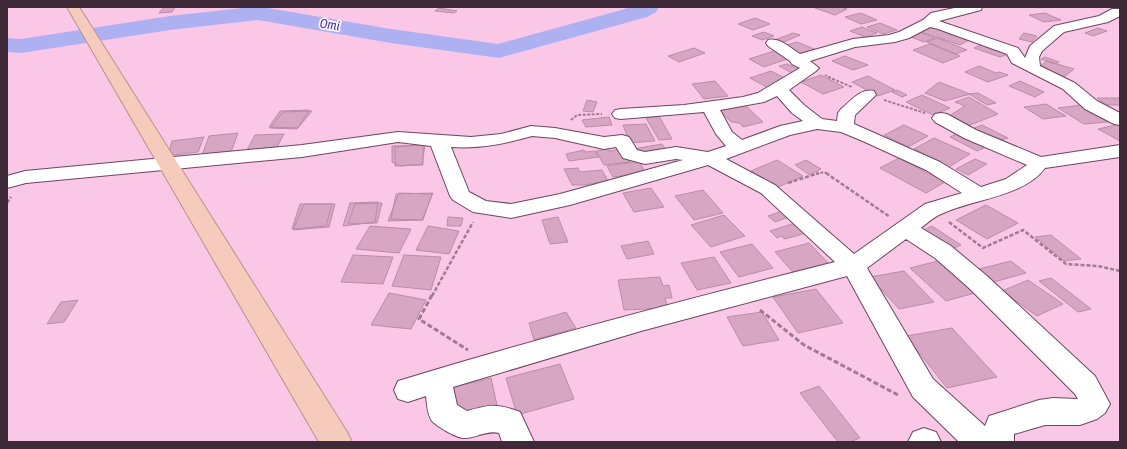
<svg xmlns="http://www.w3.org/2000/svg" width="1127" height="449" font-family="'Asap Condensed',sans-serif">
	<rect width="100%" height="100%" fill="#fac8e6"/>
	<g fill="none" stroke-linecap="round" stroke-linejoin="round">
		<path fill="#aeb1f1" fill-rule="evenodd" d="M252,7H262L391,29L498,44L632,7H659L656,12L647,17L499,58L391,43L258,20L170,30L21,53L7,52V38L21,39L170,16Z"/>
	</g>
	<path fill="#d6a6c3" stroke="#bb8ca9" d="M164,7H175L172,12L159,13Z
		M817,7H841L847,9L835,15L815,8Z
		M439,8L457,11L454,13L435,11Z
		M861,13L877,20L861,24L845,17Z
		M1045,13L1061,20L1044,22L1029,15Z
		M755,18L770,24L753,30L738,24Z
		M880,23L897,30L883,34L867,27Z
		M929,26L971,39L960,45L918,31Z
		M862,27L877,33L865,37L850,31Z
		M1098,28L1107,31L1093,36L1085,33Z
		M917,31L935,38L924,42L906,35Z
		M764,32L774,36L762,40L752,36Z
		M793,33L800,35L784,42L777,39Z
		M1024,33L1037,36L1032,42L1019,39Z
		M937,38L967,50L956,54L927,42Z
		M797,42L817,50L802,55L784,46Z
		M985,43L1011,53L1000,57L974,48Z
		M930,44L960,56L943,63L913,50Z
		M694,48L705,53L679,62L668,56Z
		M774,51L790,58L764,67L749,59Z
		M845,56L868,65L853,70L832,61Z
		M1045,57L1059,62L1055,64L1041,59Z
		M1047,61L1074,69L1063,78L1036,69Z
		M787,64L803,72L796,75L779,66Z
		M979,66L996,73L999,72L1008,75L988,82L965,72Z
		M771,71L791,81L770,89L750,78Z
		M821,75L844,87L823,94L801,82Z
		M868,76L895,90L878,96L852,82Z
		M715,81L728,96L704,99L692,84Z
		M1020,81L1044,92L1035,97L1009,86Z
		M939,82L970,94L945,101L925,93Z
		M897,90L907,95L902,97L892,92Z
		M978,93L996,103L987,105L969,94Z
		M922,95L950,108L933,115L906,102Z
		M969,97L998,114L970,125L949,116L965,106L955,102Z
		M1097,98H1120V105H1107Z
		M587,100L597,102L593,112L583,111Z
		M1046,104L1066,116L1043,119L1024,107Z
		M745,105L763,122L743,127L740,123L731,122L719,109Z
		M1081,105L1108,122L1084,124L1058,108Z
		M309,110L298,128L269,127L280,111Z
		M312,111L297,129L270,128L283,112Z
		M659,116L672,139L659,140L646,118Z
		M609,117L612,125L586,127L582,120Z
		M646,124L655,141L630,143L623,125Z
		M1120,124V141L1098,129Z
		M904,125L928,136L908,147L884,135Z
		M982,125L1008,138L997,141L972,129Z
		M963,131L991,145L977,151L950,137Z
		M238,133L231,152L202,155L209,136Z
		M284,134L277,147L247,150L255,135Z
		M204,137L198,152L168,156L172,141Z
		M934,138L970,154L949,167L914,149Z
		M662,144L667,151L639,156L634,149Z
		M423,145V165L395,166V147Z
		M425,145L422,164L400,166L392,162V146Z
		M608,149L609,151L622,149L630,162L604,165L596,151Z
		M584,150L585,152L595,151L599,157L569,161L566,154Z
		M899,158L945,182L926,193L880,168Z
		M975,159L987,164L968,175L956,169Z
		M777,160L803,176L776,188L751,171Z
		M806,160L821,169L810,175L795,165Z
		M639,161L645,172L613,177L607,166Z
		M578,168L580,172L602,170L608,181L584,185H572L564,169Z
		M651,188L664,207L634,212L623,193Z
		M703,190L723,213L694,220L675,196Z
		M399,193L432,194L423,220L388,221Z
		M433,193L422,220L391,219L396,194Z
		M378,202L375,222L343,226L350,203Z
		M382,203L377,223L348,224L355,204Z
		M300,204H332L326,226L292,229Z
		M304,204H335L329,227L293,230Z
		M986,205L1018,223L987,239L956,220Z
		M782,211L789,217L775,222L768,216Z
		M724,215L745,236L711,247L691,225Z
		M448,217L463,218L461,226H447Z
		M558,217L568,242L550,244L542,220Z
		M795,223L806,233L785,239L781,236L777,238L770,231Z
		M370,226L411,229L399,253L356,249Z
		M428,226L459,231L449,254L416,250Z
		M932,226L961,245L948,251L919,232Z
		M1051,235L1081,259L1064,261L1035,237Z
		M648,241L654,254L627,259L621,246Z
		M809,243L834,269L799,279L775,252Z
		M752,244L773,268L739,277L720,252Z
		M353,255L393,257L383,284L341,282Z
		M404,255L441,257L431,290L392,286Z
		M714,257L731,283L697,290L681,263Z
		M938,261L975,293L946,301L910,268Z
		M1011,261L1026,273L994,282L979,269Z
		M904,271L934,302L899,309L870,277Z
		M660,277L663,286L669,285L672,298H665L668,308L624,310L618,280Z
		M1051,278L1091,309L1078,312L1039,281Z
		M1028,280L1063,304L1037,316L1002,291Z
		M816,289L843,323L798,333L773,297Z
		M389,293L426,300L411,329L371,325Z
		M78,300L64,322L47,324L61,302Z
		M566,312L576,328L534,340L529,323Z
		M762,312L779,340L743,346L727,317Z
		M952,328L997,377L947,388L906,336Z
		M560,364L574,399L517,415L506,378Z
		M491,378L497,405L454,416L450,388Z
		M819,386L860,438L850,442H838L800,393Z"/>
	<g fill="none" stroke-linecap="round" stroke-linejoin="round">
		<defs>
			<path id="minor" d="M959,7H982L981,10L939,21L1018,48L1025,58L1030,46L1054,26L1099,16L1112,9H1120V16L1108,22L1064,32L1042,51L1039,57L1040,66L1075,83L1097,101L1120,113V125L1114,124L1085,109L1063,89L1012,63L1007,54L938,29L930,27L909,38L895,42L855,47L810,61L819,68L816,71L789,90L804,105L822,119L837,121L838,113L841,109C851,101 860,88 874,91L876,95L855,115L854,124L940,162L981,187L1006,179L1027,165L964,138L935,122L932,118L935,114L941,113L947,114L976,130L1041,157L1120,145V157L1045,168C1024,197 972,199 941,214C934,217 927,223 921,228L951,246L987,276L1095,376L1110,404L1105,413L1097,419L1080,425H1045L1014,434V442H959L913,397L847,276L641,331L453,387L457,405L467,411C489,405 497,403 520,412L534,442H502L499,433C486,430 477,438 465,438C458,439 436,426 432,421C427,414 427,404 426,396L408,402L398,399L394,390L398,381L408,378C549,335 692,298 835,262L761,193L708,165L570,205L511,218L473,212L453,200L450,196L431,146L398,142L302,157L26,183L7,188V176L25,171L302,145L398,132L471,137L501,134L531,126L555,128L604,137L622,135L629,137L637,150L645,152L676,147L708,152L726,146L716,134L704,112L621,119L615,118L612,114L615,110L621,109L684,105L743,97L758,93L800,68L792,64L790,61L768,46L766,43L768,40C780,37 790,48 800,54L853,39L889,35L899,32L923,20L931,13ZM777,96L792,113L803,121L780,126L742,140L732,132L720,110L764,102ZM817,129L841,132L865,142L926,170L962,193L925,204L854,254L775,185L726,159L790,135ZM532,136L555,138L604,149L616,147L623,158L645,164L676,159L683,160L560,194L511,204L486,201L469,192L451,147C479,149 504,144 532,136ZM906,239L935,258L969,288L1075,394L1078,399L1053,398L1039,400L989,416L985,426L933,379L867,268Z
				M924,428L936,432L941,442H908L913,432Z"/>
			<path id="highway" d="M67,7H79L347,432L352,442H319Z"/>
		</defs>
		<use href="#minor" stroke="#6e455f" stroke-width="2"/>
		<use href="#highway" stroke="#b6938c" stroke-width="2"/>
		<path stroke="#9e7b90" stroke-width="1.5" stroke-dasharray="2.5 1.5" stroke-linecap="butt" d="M825,75L831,78"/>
		<path stroke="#9e7b90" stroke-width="2" stroke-dasharray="3 1.5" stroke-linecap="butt" d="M828,77L852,87
			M884,100L925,113
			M571,120L577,115L602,114
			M816,174L824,172L828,174"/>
		<path stroke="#9e7b90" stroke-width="2.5" stroke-dasharray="4 2" stroke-linecap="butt" d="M826,173L890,217
			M788,183L819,173
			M7,203L11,197
			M949,222L983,248L1023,230L1066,264L1098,266L1120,271
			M432,296L473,222"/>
		<path stroke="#9e7b90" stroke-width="3" stroke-dasharray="5 2.5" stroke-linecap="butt" d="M432,295L419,319L468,350
			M760,310L804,345L900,396"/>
		<use href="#minor" fill="#fff" fill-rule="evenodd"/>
		<use href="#highway" fill="#f7cbbb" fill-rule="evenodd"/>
	</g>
	<g text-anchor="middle" stroke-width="3.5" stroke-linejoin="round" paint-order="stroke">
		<g font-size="13" font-style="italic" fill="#4432aa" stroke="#fdf8fb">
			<text transform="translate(330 24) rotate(9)" y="5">Omi</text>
		</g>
	</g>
	<rect width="1127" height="449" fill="none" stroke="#3d2a36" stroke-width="16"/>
</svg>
